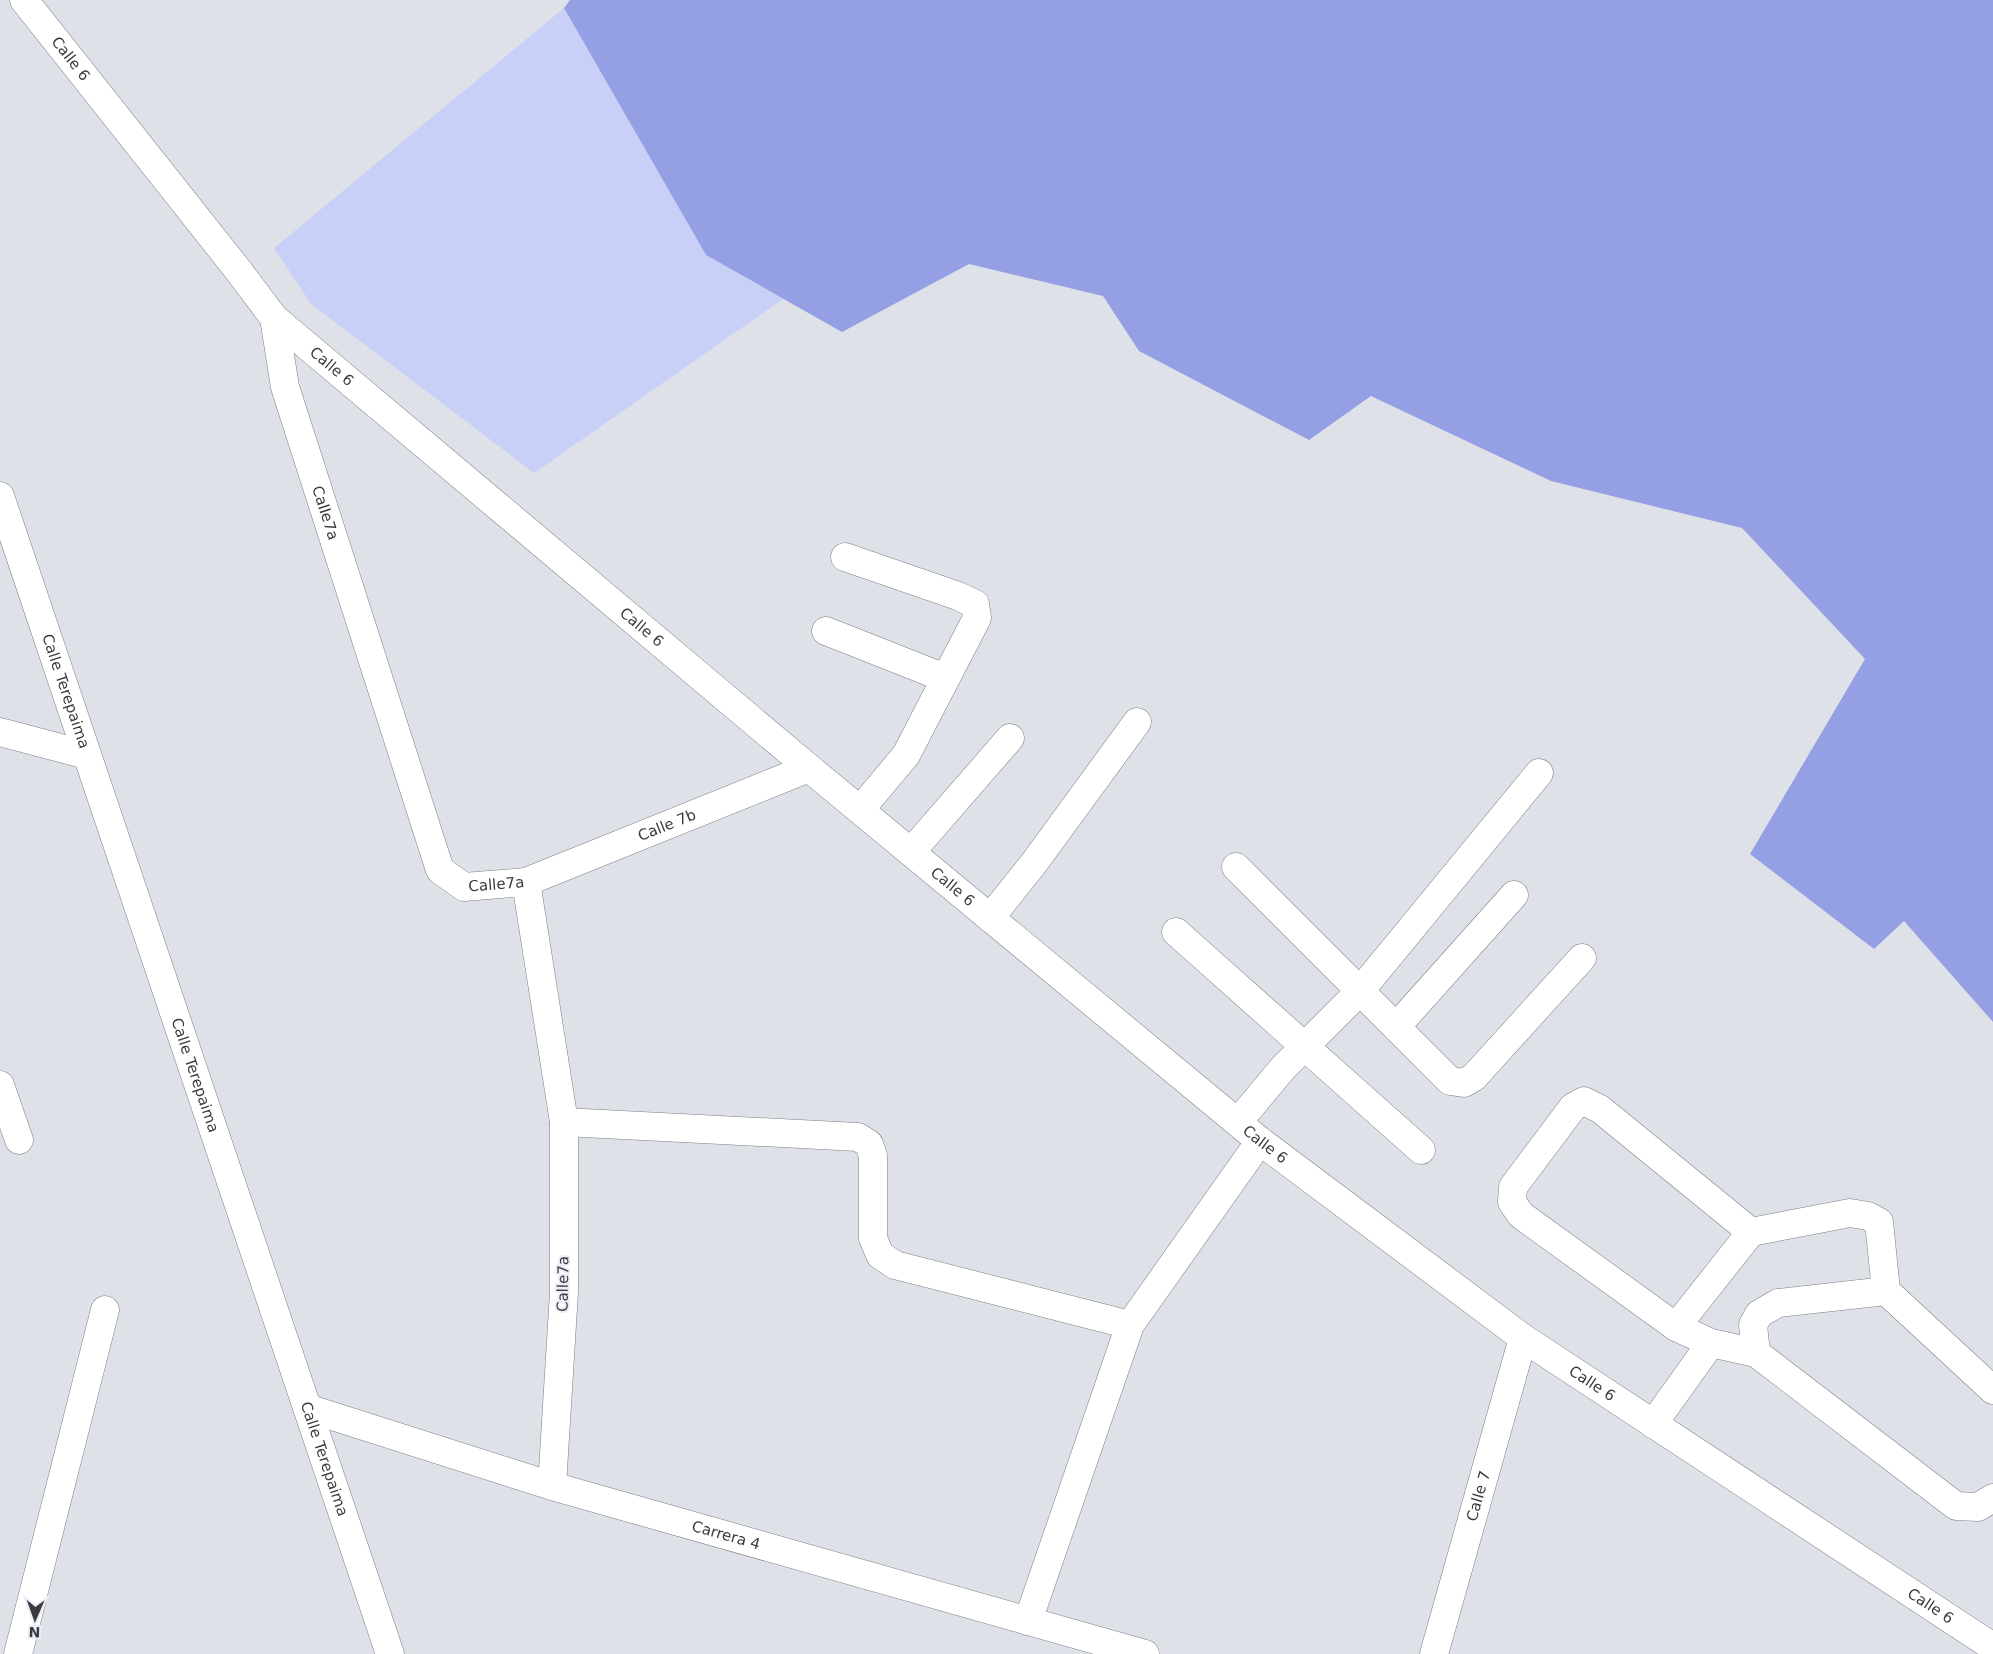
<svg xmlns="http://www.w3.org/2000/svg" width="1993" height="1654" font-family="'DejaVu Sans',sans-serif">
	<rect width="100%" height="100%" fill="#dfe1e9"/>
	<path fill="#c8d0f7" d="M564,8L706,255L783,299L534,473L311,304L274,248Z"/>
	<path fill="#949fe4" d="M570,0H1993V1022L1904,921L1874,949L1750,854L1865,659L1742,528L1551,481L1371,396L1309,440L1139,351L1103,296L969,264L842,332L706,255L564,8Z"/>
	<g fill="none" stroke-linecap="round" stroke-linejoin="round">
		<defs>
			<g id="minor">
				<path id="s1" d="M24,0L238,270L274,318L809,768L1260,1141L1523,1338"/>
				<path id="s2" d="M274,318L285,387L440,870L464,887L526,882L564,1122V1292L552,1486"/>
				<path id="s3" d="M0,496L390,1654"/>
				<path d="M845,557L958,596L975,604L977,618L906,755L860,810"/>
				<path d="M826,631L945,678"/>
				<path d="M0,732L87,755"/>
				<path d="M911,852L1010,738"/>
				<path d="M1236,867L1450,1081L1464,1083L1474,1077L1582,958"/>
				<path id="s4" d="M526,882L809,768"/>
				<path d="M990,918L1034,863L1137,722"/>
				<path d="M1176,932L1421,1150"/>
				<path d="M1396,1027L1514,895"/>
				<path d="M0,1085L19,1140"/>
				<path d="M564,1122L858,1137L869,1144L873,1156V1238L880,1255L895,1265L1130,1325"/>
				<path d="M1238,1122L1283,1068L1360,991L1539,773"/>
				<path d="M1676,1327L1751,1232"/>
				<path d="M1756,1353L1753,1325L1759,1314L1778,1303L1886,1291"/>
				<path d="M1993,1390L1886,1291L1879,1222L1868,1216L1850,1213L1751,1232L1600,1109L1584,1101L1573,1107L1513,1187L1512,1202L1521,1215L1676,1327L1711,1343L1756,1353L1956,1506L1978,1507L1993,1498"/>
				<path id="s5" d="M307,1408L552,1486L1145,1654"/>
				<path d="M1653,1424L1711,1343"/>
				<path d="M1028,1621L1130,1325L1260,1141"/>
				<path d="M18,1654L105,1310"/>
			</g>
			<g id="tertiary">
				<path id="s6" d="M1434,1654L1523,1338L1993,1647"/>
			</g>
		</defs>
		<use href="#minor" stroke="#7d7e86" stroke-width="29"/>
		<use href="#tertiary" stroke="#7d7e86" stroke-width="29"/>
		<use href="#minor" stroke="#fff" stroke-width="28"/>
		<use href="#tertiary" stroke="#fff" stroke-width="28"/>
	</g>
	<g text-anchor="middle" stroke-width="4" stroke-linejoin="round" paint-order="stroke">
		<g font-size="15" fill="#3b3b3f" stroke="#eceef7">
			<text dy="5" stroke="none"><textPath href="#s1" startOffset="75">Calle 6</textPath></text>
			<text dy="5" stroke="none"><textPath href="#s1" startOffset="480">Calle 6</textPath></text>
			<text dy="5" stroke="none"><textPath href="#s2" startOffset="202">Calle7a</textPath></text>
			<text dy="5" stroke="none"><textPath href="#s1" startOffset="885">Calle 6</textPath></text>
			<text dy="5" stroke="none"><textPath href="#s3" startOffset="206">Calle Terepaima</textPath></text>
			<text dy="5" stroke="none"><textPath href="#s4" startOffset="152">Calle 7b</textPath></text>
			<text dy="5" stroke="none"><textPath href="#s2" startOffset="639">Calle7a</textPath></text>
			<text dy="5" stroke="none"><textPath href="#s1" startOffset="1290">Calle 6</textPath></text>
			<text dy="5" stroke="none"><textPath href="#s3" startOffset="611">Calle Terepaima</textPath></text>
			<text dy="5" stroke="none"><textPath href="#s1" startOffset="1695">Calle 6</textPath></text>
			<text transform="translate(563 1284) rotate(-89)" y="5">Calle7a</text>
			<text dy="5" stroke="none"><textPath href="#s6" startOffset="411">Calle 6</textPath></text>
			<text dy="5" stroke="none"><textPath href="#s3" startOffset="1016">Calle Terepaima</textPath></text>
			<text dy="5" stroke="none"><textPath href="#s6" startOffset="164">Calle 7</textPath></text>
			<text dy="5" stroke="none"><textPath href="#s5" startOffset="438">Carrera 4</textPath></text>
			<text dy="5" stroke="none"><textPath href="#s6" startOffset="816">Calle 6</textPath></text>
		</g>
	</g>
	<g transform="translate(35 1619) rotate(182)" stroke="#eceef7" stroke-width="4" paint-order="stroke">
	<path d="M0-4L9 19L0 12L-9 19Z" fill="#3b3b3f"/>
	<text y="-8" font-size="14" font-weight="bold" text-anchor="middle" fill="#3b3b3f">N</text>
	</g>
</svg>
